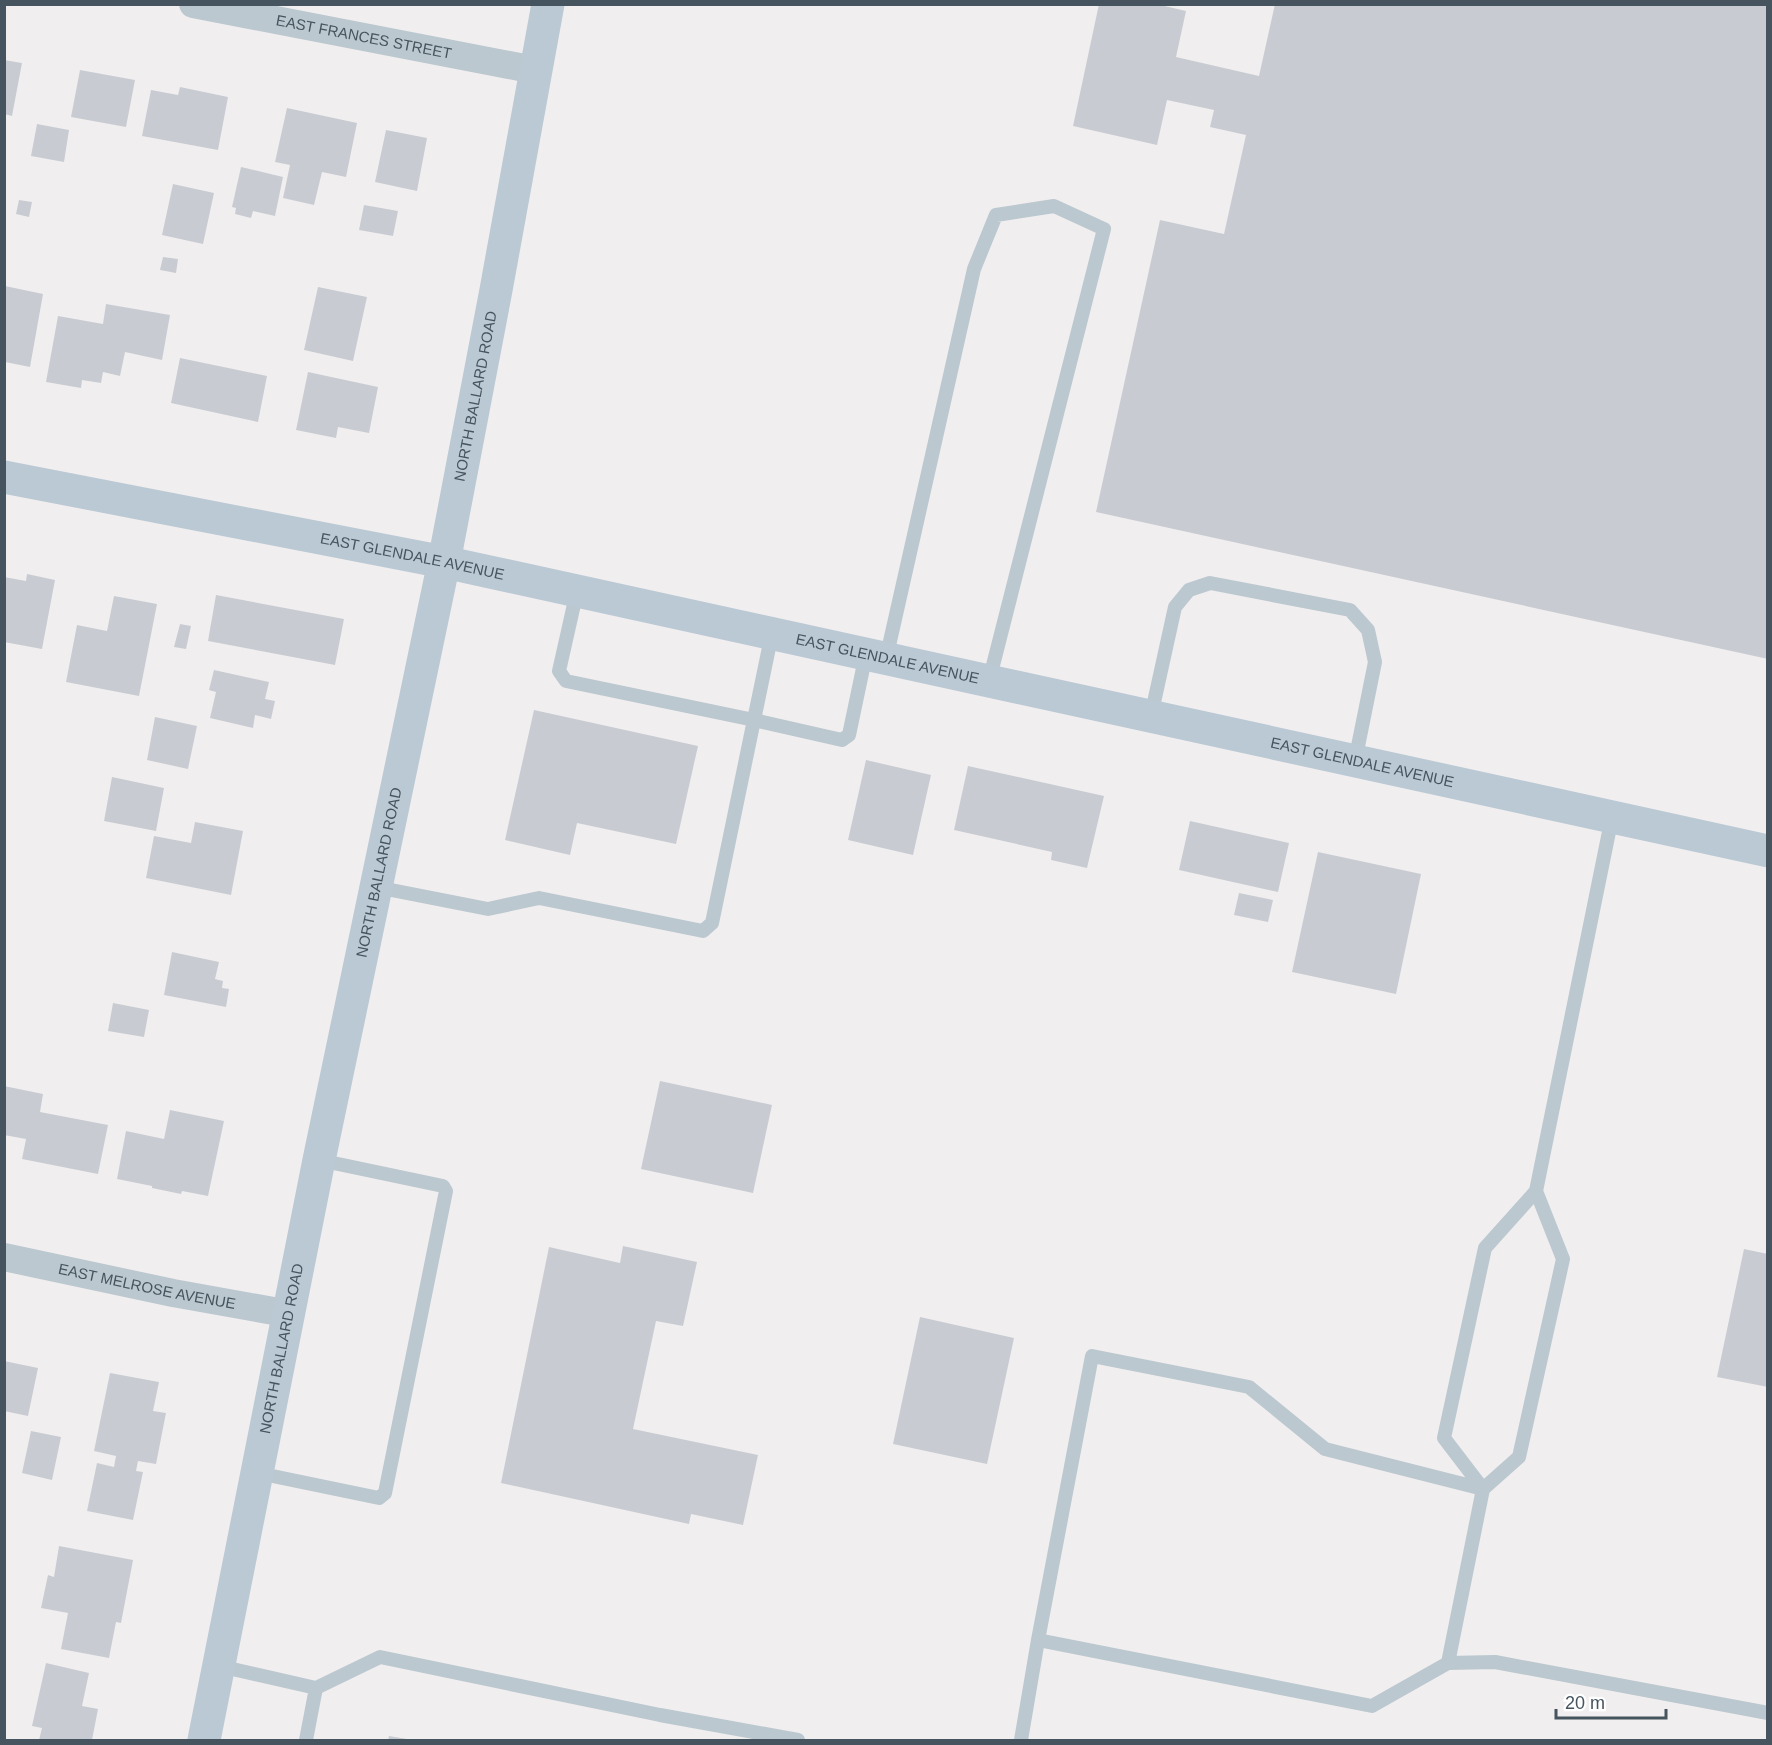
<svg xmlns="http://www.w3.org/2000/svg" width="1772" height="1745" font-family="Helvetica,sans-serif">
	<rect width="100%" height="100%" fill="#f1eeef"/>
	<path fill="#c8ccd2" d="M1099,4H1156L1186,11L1176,57L1259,76L1275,4H1768V659L1096,512L1160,220L1224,234L1246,135L1210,127L1214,110L1167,100L1157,145L1073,126Z
		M4,60L22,63L12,116L4,114Z
		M80,70L135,80L126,127L71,117Z
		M180,87L228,97L218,150L142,136L151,90L178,95Z
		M287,108L357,123L346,177L322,172L314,205L283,198L290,165L275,162Z
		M37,124L69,130L64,162L31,156Z
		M386,130L427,138L417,191L375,182Z
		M241,167L283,177L275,216L253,211L251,218L235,214L236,208L232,207Z
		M173,184L214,193L203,244L162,235Z
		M19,200L32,202L29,217L16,214Z
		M364,205L398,211L393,236L359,230Z
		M163,257L178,259L176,273L160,270Z
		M5,286L43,294L30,367L5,362Z
		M318,287L367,297L353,361L304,350Z
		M106,304L170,315L162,360L125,352L120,376L103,372L101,383L82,380L81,388L46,382L58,316L103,324Z
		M180,358L267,376L258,422L171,403Z
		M308,372L378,387L369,433L338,427L336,438L296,430Z
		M27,574L55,580L42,649L4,642V577L26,581Z
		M216,595L344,619L335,665L208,641Z
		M114,596L157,604L139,696L66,682L77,625L107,631Z
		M180,624L191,626L186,649L174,647Z
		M214,670L269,682L265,699L275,701L271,719L255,715L253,728L210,718L216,692L209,690Z
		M534,710L698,746L676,844L577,823L570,855L505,840Z
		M155,717L197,726L188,769L147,760Z
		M866,760L931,775L913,855L848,840Z
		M968,766L1104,796L1087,868L1051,860L1052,852L954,830Z
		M112,777L164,788L156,831L104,821Z
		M1190,821L1289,843L1278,892L1179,870Z
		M195,822L243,831L231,895L146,878L154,836L191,843Z
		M1318,852L1421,874L1396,994L1292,972Z
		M1239,893L1273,900L1268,922L1234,915Z
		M172,952L219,962L215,979L223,981L222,988L229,989L226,1007L164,995Z
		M113,1003L149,1010L144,1037L108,1031Z
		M660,1081L772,1105L753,1193L641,1169Z
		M4,1086L43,1094L40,1112L108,1125L98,1174L22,1159L26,1139L4,1135Z
		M170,1110L224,1121L208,1196L182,1191L181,1194L152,1188V1186L117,1179L126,1131L164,1139Z
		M623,1246L697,1262L683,1326L656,1321L633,1429L758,1455L743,1525L691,1514L689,1524L501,1483L549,1247L620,1263Z
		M1744,1249L1768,1254V1387L1717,1377Z
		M920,1317L1014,1338L987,1464L893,1444Z
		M4,1361L38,1368L28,1416L4,1411Z
		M110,1373L159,1382L153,1411L166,1413L156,1464L138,1461L136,1471L143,1472L133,1520L87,1511L97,1463L114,1467L116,1456L94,1451Z
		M31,1431L61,1437L52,1480L22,1473Z
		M59,1546L133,1560L121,1623L116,1622L109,1658L61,1649L68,1613L41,1608L48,1575L54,1577Z
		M46,1663L89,1673L82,1706L98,1709L92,1740H39L42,1728L32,1726Z
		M389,1736L407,1739V1740H388Z"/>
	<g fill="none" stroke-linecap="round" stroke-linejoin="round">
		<path stroke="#bbc8cf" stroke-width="14" d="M577,591L559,671L566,681L754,720L772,633
			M886,659L974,269L996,215L1054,206L1104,229L989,681
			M1151,716L1175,607L1189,590L1210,583L1350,610L1368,630L1375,662L1355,761
			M376,887L488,909L539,898L703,931L712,923L754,720L842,740L849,735L866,654
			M1536,1191L1563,1259L1519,1457L1483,1489L1444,1438L1485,1248L1536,1191L1612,817
			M258,1473L379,1498L385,1493L446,1191L443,1186L319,1160
			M1038,1640L1372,1706L1448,1663L1495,1662L1768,1713
			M219,1666L316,1688L380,1657L660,1715L798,1740
			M306,1740L316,1688
			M1021,1740L1038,1640L1092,1356L1249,1387L1325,1449L1483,1489L1448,1663"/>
		<g stroke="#bbc8cf" stroke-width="28">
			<path id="s1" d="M193,4L535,70"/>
			<path id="s2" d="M4,1257L173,1293L290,1314"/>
		</g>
		<g stroke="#bac9d4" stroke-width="33">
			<path id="s3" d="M4,477L444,562L1768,851"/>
			<path id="s4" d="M204,1740L319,1160L444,562L496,290L548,4"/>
		</g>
	</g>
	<g text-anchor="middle" stroke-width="6" stroke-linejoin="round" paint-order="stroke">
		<g font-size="15" fill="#45545e" stroke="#fff">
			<text dy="5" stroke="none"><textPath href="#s1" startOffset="174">EAST FRANCES STREET</textPath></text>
			<text dy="5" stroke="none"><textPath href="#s4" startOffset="1371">NORTH BALLARD ROAD</textPath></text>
			<text dy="5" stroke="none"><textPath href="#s3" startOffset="416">EAST GLENDALE AVENUE</textPath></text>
			<text dy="5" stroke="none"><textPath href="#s3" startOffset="902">EAST GLENDALE AVENUE</textPath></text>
			<text dy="5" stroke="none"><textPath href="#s3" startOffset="1388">EAST GLENDALE AVENUE</textPath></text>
			<text dy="5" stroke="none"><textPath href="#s4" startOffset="885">NORTH BALLARD ROAD</textPath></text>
			<text dy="5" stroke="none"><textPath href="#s2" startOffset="146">EAST MELROSE AVENUE</textPath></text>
			<text dy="5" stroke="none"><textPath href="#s4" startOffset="399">NORTH BALLARD ROAD</textPath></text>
		</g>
	</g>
	<rect width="1772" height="1745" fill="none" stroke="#45545e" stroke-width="12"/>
	<path d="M1556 1709v9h110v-9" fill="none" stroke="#45545e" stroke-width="3"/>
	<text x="1565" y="1709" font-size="18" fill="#45545e" stroke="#ffffff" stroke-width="4.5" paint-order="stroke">20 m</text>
</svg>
